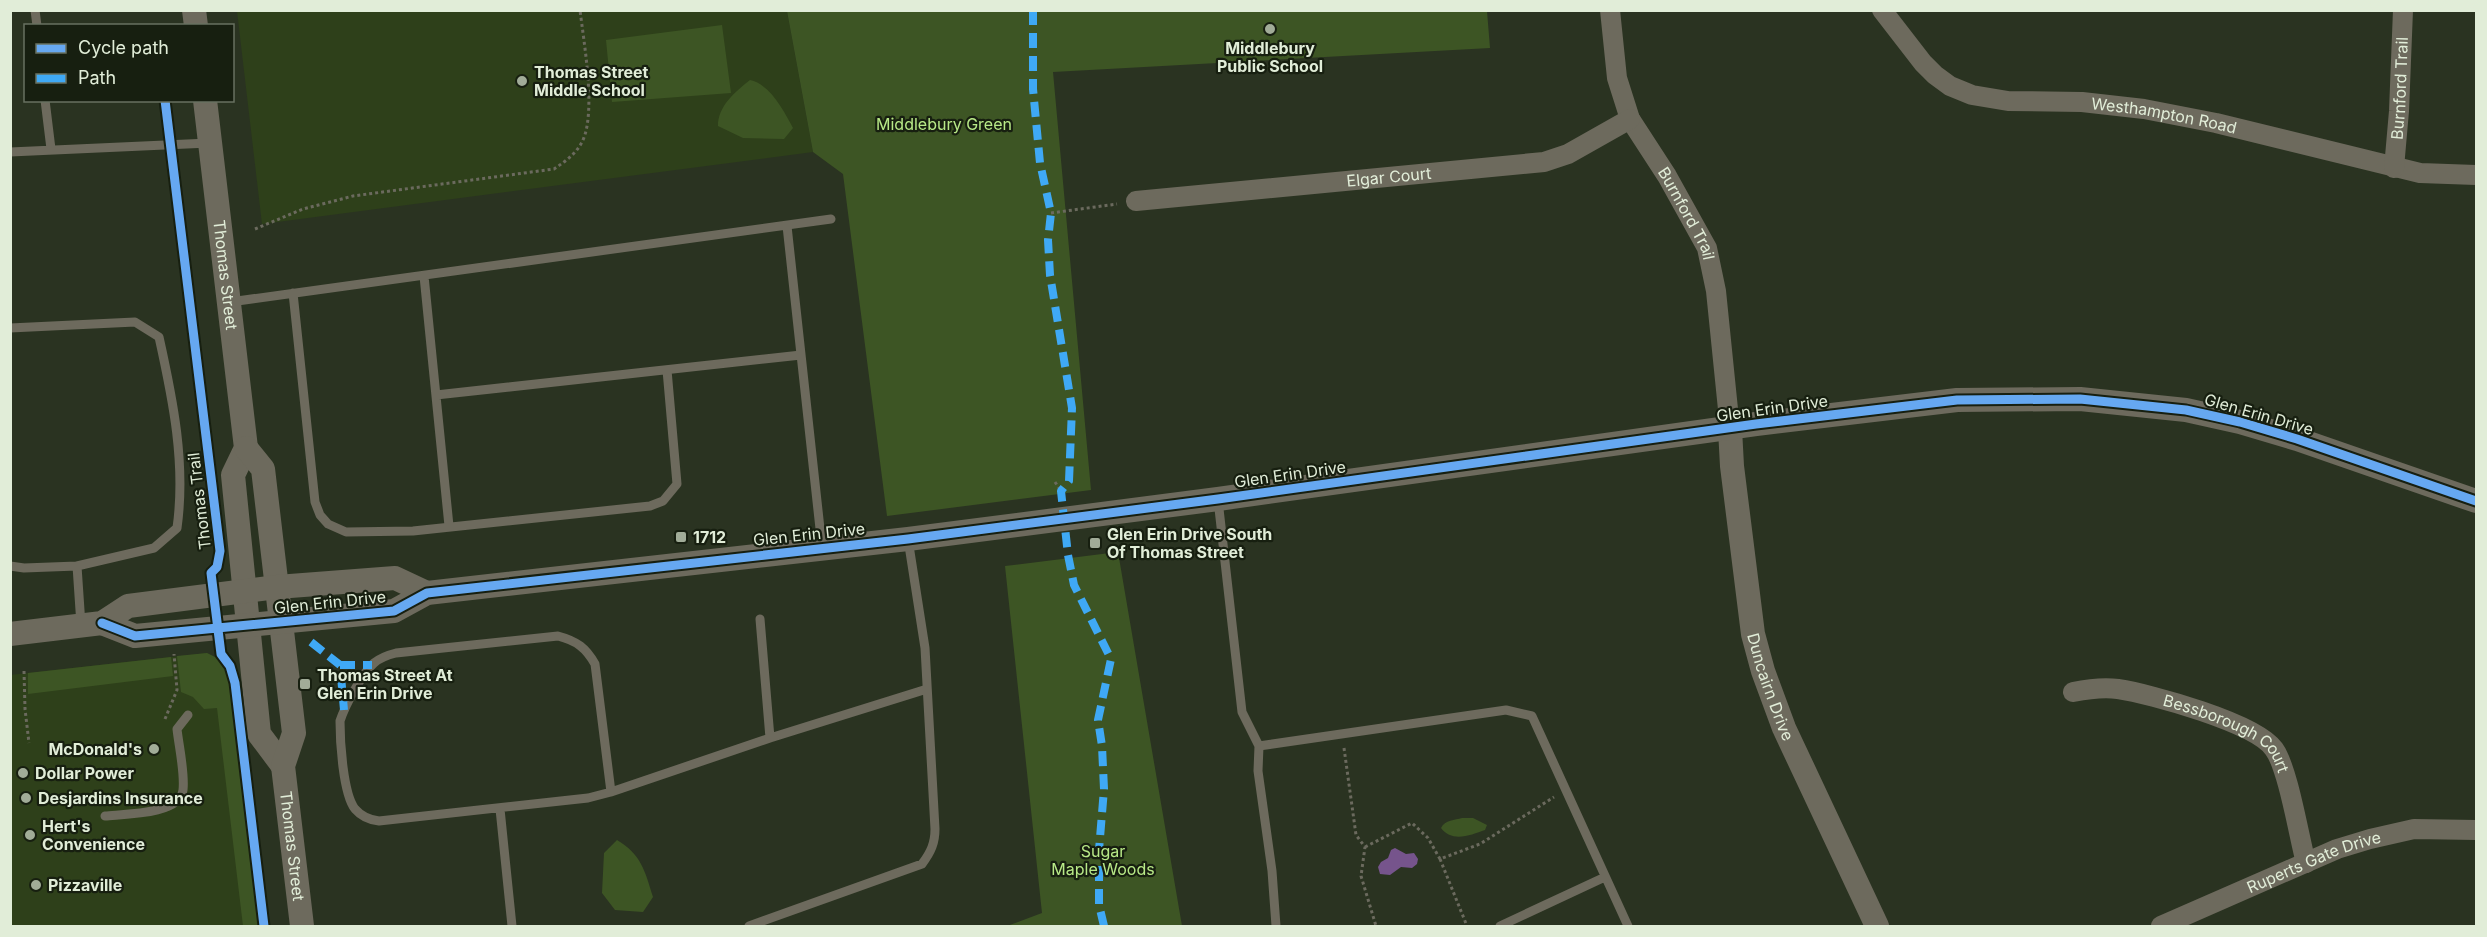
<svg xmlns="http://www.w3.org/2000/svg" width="2487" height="937" font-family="Inter,sans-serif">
	<rect width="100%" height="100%" fill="#2a3321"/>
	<path fill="#2e401a" d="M237,11H787L813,152L262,224Z
		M207,653L223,661L229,672L259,926H11L10,675Z"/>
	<path fill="#3d5524" d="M787,11H1487L1490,48L1053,72L1091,490L887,516L843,174L813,152Z
		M722,25L731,93L612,102L606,40Z
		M750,80C770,84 784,111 793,128L784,139L743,138L718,126C718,106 735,92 750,80Z
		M1118,552L1182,926H1007L1042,913L1005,566Z
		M207,653L223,661L229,672L259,926H243L217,708L204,709L193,697L181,692L177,656Z
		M171,657L173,676L28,694V673Z
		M1462,818H1473L1487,825L1485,830C1471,835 1452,843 1441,828C1445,820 1455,820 1462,818Z
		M617,840C641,854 645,871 653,897L643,912L615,910L602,893L604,853Z"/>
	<path fill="#76548c" d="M1395,848L1406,854L1414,853L1418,859L1417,864L1412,868L1401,867L1390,875L1380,874L1378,867L1381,862L1388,858L1391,850Z"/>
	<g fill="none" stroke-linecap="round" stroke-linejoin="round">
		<path stroke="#6b6a5e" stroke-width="3" stroke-dasharray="3 3" stroke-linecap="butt" d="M1051,213L1117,204
			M255,229L303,209L353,196L554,169C566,161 577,153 583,140C596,110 584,44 580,10
			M1055,482L1061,491
			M24,671L25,709L29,743
			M165,719L177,690L174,654
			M1344,748L1356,835L1365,847L1361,876L1376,926
			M1365,847L1412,823L1428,838L1440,859L1480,844L1554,797
			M1440,859L1467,926"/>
		<path stroke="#6d6a5d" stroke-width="9" d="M35,10L37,26
			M45,100L51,149
			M10,152L209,143
			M787,226L822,547
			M424,276L449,526
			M293,293L315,502L320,515L328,524L346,532L413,531L650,506L663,501L677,484L667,370
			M230,302L831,219
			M10,328L135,322L159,337C173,400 186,464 177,528L154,548L77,566L81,625
			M436,395L801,355
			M1218,500L1242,712L1259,746L1258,771L1272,871L1276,926
			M10,566L24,568L77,566
			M760,619L770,738
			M1259,746L1506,710L1532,716L1628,926
			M611,792L595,664C586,648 577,641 558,636L396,653C388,655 381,657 374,663C362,673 345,706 340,721C340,741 343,794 355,809C361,816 370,820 379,821L588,798L611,792L770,738L927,689
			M500,809L512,926
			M105,816C124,814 180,815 183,790C185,773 179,747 177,729L188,715
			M749,926L922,864C931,852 935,843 935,829L925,648L908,539
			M1500,926L1605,877"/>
		<g stroke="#6d6a5d" stroke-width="20">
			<path id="s1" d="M1610,10L1617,78L1630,119L1667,176L1707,248L1716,291L1730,429"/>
			<path id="s2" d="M1882,10L1923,63L1935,75L1950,86L1972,95L2008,101L2082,102L2144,109L2216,123L2420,173L2476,175"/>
			<path id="s3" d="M2394,168L2399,111L2403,10"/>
			<path id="s4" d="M1136,201L1544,162L1568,154L1630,119"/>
			<path id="s5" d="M2073,692C2088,689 2103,687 2118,689C2151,694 2256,723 2274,749C2288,768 2299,837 2306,863"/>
			<path id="s6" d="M2161,926L2337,849L2370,839L2414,829L2476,830"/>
		</g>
		<g stroke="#6d6a5d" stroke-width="24">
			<path d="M194,10L196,26"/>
			<path id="s7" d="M205,100L246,448L233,475L259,734L283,766"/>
			<path id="s8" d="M1730,429L1732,466L1753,634L1763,671L1784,728L1877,926"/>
			<path id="s9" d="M246,448L263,469L294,733L283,766L302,926"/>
			<path d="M102,623L135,636L394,611L427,593L908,539L1218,499L1756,424L1957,400L2080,399L2186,410L2240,422L2297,439L2476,501"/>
			<path d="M10,634L102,623L128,606L277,587L395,578L427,593"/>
		</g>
		<path stroke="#3fa9f5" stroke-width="8" stroke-dasharray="15 8" stroke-linecap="butt" d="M1033,10V89L1040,163L1051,213L1048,240L1050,275L1072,408L1069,481L1061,491L1068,555L1074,585L1111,659L1098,720L1102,746L1104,789L1099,850V905L1104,926
			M311,642L340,665L344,710
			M340,665H372"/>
		<defs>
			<path id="cycleway" d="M165,100L220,551L217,567L211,573L221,654L230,666L235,683L264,926
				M102,623L135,636L394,611L427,593L908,539L1218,499L1756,424L1957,400L2080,399L2186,410L2240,422L2297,439L2476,501"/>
		</defs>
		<use href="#cycleway" stroke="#171f10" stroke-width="13"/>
		<use href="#cycleway" stroke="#66a8f1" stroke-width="9"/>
	</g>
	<g fill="#a1ac98" stroke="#171f10" stroke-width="2">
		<circle cx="1270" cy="29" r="6"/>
		<circle cx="522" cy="81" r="6"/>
		<rect x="675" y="531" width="12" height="12" rx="3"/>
		<rect x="1089" y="537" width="12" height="12" rx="3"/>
		<rect x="299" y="678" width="12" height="12" rx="3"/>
		<circle cx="154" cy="749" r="6"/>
		<circle cx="23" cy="773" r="6"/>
		<circle cx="26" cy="798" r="6"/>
		<circle cx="30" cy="835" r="6"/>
		<circle cx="36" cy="885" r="6"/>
	</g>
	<g text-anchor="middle" stroke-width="4.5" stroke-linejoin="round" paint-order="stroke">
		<g font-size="16" font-weight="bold" fill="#e1edd8" stroke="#171f10" text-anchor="start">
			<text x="1270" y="54" text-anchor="middle">Middlebury<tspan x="1270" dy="18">Public School</tspan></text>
			<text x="534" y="78">Thomas Street<tspan x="534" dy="18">Middle School</tspan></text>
			<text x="1107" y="540">Glen Erin Drive South<tspan x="1107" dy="18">Of Thomas Street</tspan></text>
			<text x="693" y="543">1712</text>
			<text x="317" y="681">Thomas Street At<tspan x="317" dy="18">Glen Erin Drive</tspan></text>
			<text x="142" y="755" text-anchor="end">McDonald's</text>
			<text x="35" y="779">Dollar Power</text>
			<text x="38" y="804">Desjardins Insurance</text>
			<text x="42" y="832">Hert's<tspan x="42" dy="18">Convenience</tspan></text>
			<text x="48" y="891">Pizzaville</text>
		</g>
		<g font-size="16" fill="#e1edd8" stroke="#171f10">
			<text dy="6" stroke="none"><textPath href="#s3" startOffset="80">Burnford Trail</textPath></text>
			<text dy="6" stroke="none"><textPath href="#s2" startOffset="320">Westhampton Road</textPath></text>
			<text dy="6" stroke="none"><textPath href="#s4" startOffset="254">Elgar Court</textPath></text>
			<text dy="6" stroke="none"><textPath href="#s1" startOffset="222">Burnford Trail</textPath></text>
			<text dy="6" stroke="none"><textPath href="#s7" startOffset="176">Thomas Street</textPath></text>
			<text transform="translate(1772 408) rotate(-8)" y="6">Glen Erin Drive</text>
			<text transform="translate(2259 414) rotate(16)" y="6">Glen Erin Drive</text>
			<text transform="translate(1290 474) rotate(-8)" y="6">Glen Erin Drive</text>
			<text transform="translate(199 501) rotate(-97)" y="6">Thomas Trail</text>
			<text transform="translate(809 534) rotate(-6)" y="6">Glen Erin Drive</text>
			<text transform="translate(330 602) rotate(-6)" y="6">Glen Erin Drive</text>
			<text dy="6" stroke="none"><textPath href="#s8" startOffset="262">Duncairn Drive</textPath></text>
			<text dy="6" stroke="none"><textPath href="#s5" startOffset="166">Bessborough Court</textPath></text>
			<text dy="6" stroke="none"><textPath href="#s9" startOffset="408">Thomas Street</textPath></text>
			<text dy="6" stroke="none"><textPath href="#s6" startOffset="166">Ruperts Gate Drive</textPath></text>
		</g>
		<g font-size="16" fill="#b8e987" stroke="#171f10">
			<text x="944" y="130">Middlebury Green</text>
			<text x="1103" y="857">Sugar<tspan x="1103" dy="18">Maple Woods</tspan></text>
		</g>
	</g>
	<rect width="2487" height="937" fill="none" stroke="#e1edd8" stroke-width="24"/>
	<rect x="24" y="24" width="210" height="78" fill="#171f10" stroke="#687160" stroke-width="1.5"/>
	<rect x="36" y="44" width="30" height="9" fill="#66a8f1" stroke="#687160" stroke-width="1.5"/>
	<text x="78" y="54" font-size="18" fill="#e1edd8">Cycle path</text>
	<rect x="36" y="74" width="30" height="9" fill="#3fa9f5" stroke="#687160" stroke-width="1.5"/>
	<text x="78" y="84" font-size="18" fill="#e1edd8">Path</text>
</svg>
